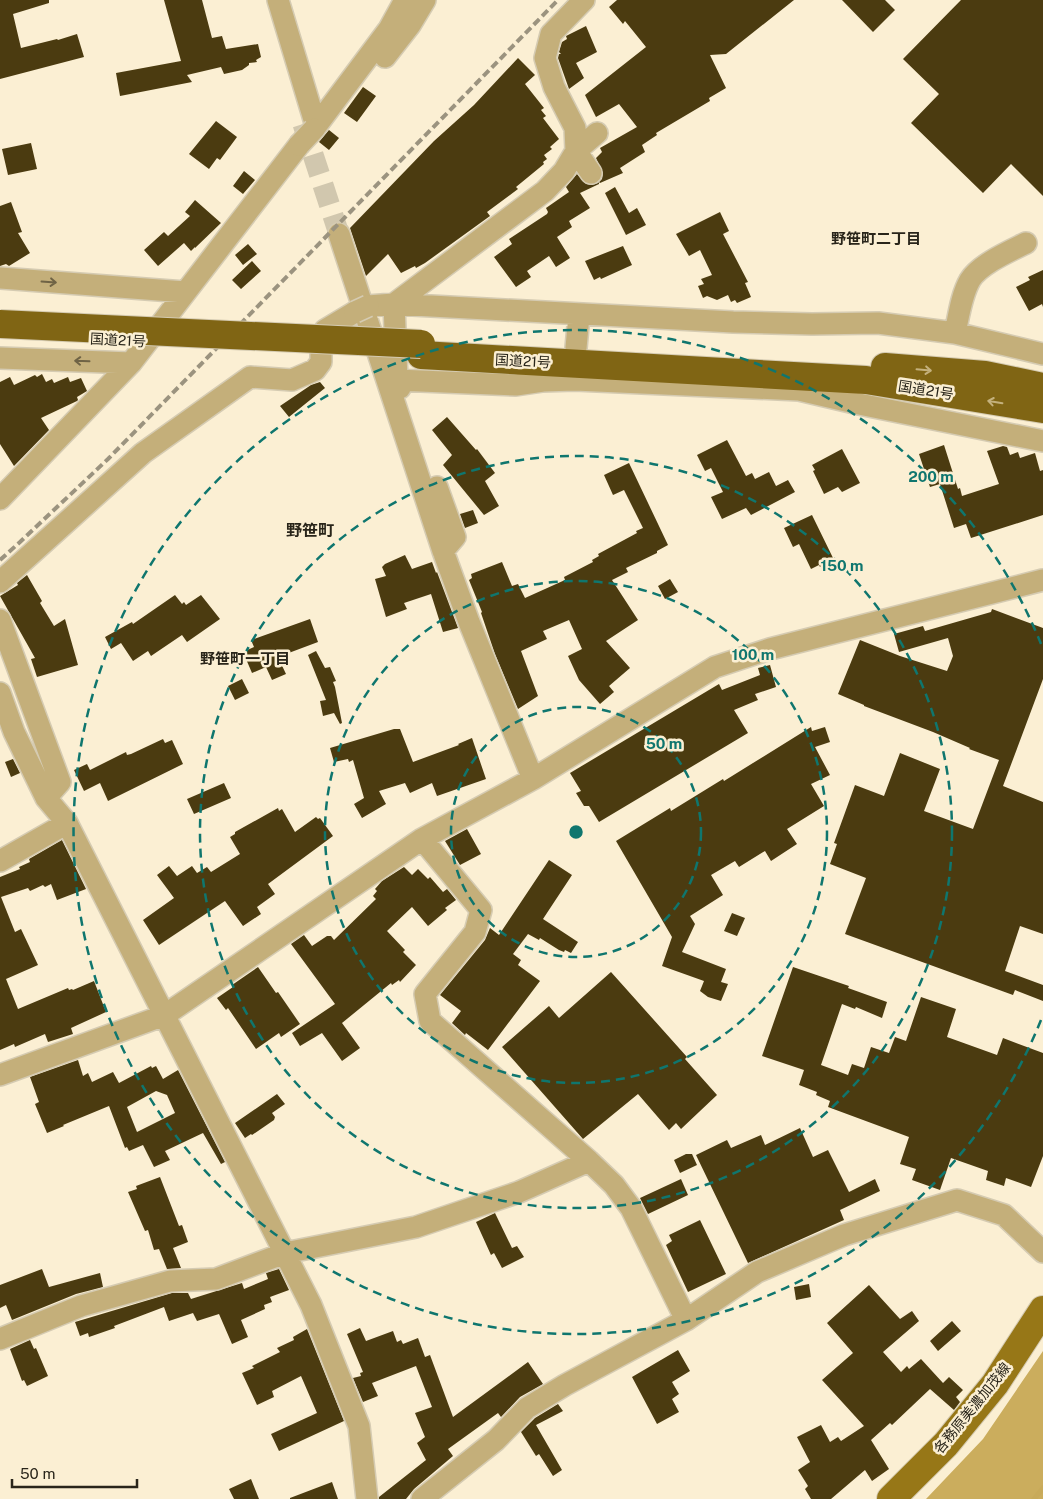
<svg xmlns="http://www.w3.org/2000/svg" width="1043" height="1499" font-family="'Public Sans','Noto Sans JP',sans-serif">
	<rect width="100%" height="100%" fill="#fbefd3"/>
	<path fill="#cbad5d" d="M1043,1351V1499H926L983,1439Z"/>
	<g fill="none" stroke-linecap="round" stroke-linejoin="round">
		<path stroke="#c8aa5a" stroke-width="5" d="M1034,1499L1043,1488"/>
	</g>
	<path fill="#4b3b10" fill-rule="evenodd" d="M0,0H49V3L13,14L21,48L57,39L58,40L77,34L84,57L0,79Z
		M164,0H202L212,38L222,36L226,49L258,44L261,57L256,60L257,62L249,63V65L242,70L224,74L221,67L187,75L192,82L120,96L116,73L181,61Z
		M617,0H794L726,54L710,55L726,88L709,98L710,101L656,133L657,135L642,145L645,152L620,168L623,173L600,183L599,182V184L580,193L590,208L569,221L572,227L557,237L570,258L556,267L549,256L527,271L531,277L516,287L494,257L512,244L509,239L547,214L548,212L546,208L569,192L566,187L577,174L586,184L592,185L598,183L602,179L603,173L596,158L602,152L600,148L637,127L619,104L596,117L585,95L646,47L625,21L623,24L609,7Z
		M842,0H885L895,10L873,32Z
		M961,0H1043V196L1011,164L983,193L911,123L939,94L903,59Z
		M586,26L597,52L576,63L584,78L569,89L558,58L559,54H561L559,52L562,42L567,39L566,36Z
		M518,58L535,75L525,84L544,108L541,110L546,116L543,118L559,139L550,147L552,149L544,155L547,159L543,162L544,164L516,187L518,189L487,212L490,216L425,263L416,268L415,266L401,273L388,254L366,276L350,228L434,141L474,105Z
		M363,87L376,96L357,122L344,113Z
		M216,121L237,137L220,160L217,158L209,169L189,154Z
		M329,130L339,138L329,150L319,142Z
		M31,143L37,169L8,175L2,149Z
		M244,171L255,180L243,194L233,186Z
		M615,187L629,213L637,208L646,225L626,235L605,193Z
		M195,200L221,223L195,248V247L191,251L184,243L158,266L144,250L164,232L168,236L190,216L185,212Z
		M11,202L22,232L18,233L30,253L9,266L6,264L0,266V206Z
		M720,212L729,231L723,234L748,282L745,283L751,297L737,303L735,300L731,302L728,295L717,300L707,296L703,298L698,286L704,284L701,279L712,275L700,250L689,256L676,234Z
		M248,244L257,254L243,265L235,255Z
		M623,246L632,265L601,279L600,277L594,280L585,261Z
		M252,261L261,271L241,289L232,280Z
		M1043,270V307L1042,304L1029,311L1016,287L1030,280L1028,277Z
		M42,374L46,382L52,379L54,383L68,377L70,382L81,378L87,391L77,397L78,400L77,401L41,418L49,430L14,466L0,444V382L10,377L14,385L35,375L37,377Z
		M320,382L325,388L289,417L280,406L311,385Z
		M447,417L476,450L477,449L495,473L485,481L499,506L484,515L443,465L452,455L432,430Z
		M727,440L746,476L752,473L755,479L769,472L776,486L788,480L795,492L751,515L746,508L722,519L711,497L723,492L711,468L705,471L697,455Z
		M944,445L958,489L960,488L962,496L999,484L987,451L1003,446L1007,447L1010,455L1018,452L1020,458L1035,453L1040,471L1043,470V515L971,538L966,524L954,528L940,484L930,487L919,454Z
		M842,449L860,483L842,492L838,487L824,494L813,471L815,470L812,465Z
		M629,463L668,545L657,551V553L626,568L628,572L612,580L638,620L606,641L630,668L609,686L614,692L600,704L579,680L568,656L582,649L569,620L543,631L547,639L521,651L538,696L518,709L495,654L481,613L482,612L469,580L472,578L471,574L502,562L512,586L518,584L525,598L565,580L564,577L593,562L592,560L599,556L598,554L637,533L636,531L643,528L624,490L613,495L604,475Z
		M473,510L478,523L465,528L460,514Z
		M812,515L834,560L820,567L819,565L811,569L799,544L793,547L784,528Z
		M405,555L412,569L432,562L436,573L437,572L458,628L443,632L431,594L404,603L407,609L386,617L375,579L386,576L382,567L385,564Z
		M27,575L42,601L40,603L54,626L65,619L78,665L37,677L31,659L35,658L0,596L18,585L17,583Z
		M670,579L678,592L665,599L658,586Z
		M175,595L182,604L184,602L186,605L201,595L220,619L187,642L182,635L151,656L148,651L133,661L121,643L111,649L105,637L132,622L133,624Z
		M992,609L1043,628V679L1003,786L1043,802V934L1020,926L1005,971L1043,985V1001L1015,990L1013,995L845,934L866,878L830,864L837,844L834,843L855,785L884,796L900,753L940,769L924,811L973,829L999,760L969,749L970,748L933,732L864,706V705L838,694L860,640L900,656L947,671L953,656L948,638L899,652L894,634L923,626L925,631L991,612Z
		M310,619L318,642L278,657L286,674L272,680L266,667L252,673L243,652L254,647L251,640Z
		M316,651L325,668L330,667L336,681L333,682L335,687L342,723L340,724L334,713L323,716L320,701L326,700L308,655Z
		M770,665L776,687L755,694L758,700L734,710L748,733L599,822L589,806H584L576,793L581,791L570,773L719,684L722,690L760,675L758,668Z
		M242,679L249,693L235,700L228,686Z
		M811,727L812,731L825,727L830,742L815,747L830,775L811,784L824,806L787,829L797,844L771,861L765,851L739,867L735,861L711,875L723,895L690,916L695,924L682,952L726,969L721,982L728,984L721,1001L708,997L700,991L704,981L662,966L672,937L616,841L670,808L671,811L723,779L724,781Z
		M394,729H400L413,762L459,745L458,744L472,738L486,779L437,796L432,783L410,793L405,783L379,791L386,804L362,818L354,804L364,798L353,760L349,762L348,759L334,762L330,748Z
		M163,739L165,743L172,740L183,764L108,801L100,783L84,791L74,770L87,764L90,770L126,752L127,755L131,754Z
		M13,759L20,773L11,777L5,762Z
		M224,783L231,798L194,814L187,799Z
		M278,808L279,811L282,809L295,832L316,817L318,819L320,818L333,836L268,884L275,894L257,907L261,914L243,926L225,901L159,945L143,920L174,898L157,875L169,866L177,876L192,866L197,873L207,867L211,872L240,854L230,837L235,834V832Z
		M467,829L481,854L460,865L445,841Z
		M62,840L86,889L57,900L51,884L45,887L43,885L30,891L28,888L1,897L15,932L21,929L38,965L6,979L18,1009L68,988L69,990L72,989L73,990L94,981L106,1012L71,1028L73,1034L48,1042L45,1034L15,1047L14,1044L0,1050V877L20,869L19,867L30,862L29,859Z
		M549,860L572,875L543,919L578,942L571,953L565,950L564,952L559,950L540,938L539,940L528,934L513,954L521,960L518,965L540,981L488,1050L466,1033L465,1035L452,1023L461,1011L440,995L485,940L490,928L499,935Z
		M404,867L412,875L418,869L428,879L430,877L443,892L447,889L456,900L445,908L447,910L428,926L412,907L387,931L405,950L403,952L416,965L400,982L399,980L392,985L391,983L342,1023L360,1048L342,1061L322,1033L300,1046L292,1033L335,1004L291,944L304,935L312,946L327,936H331L334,940L376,899L373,896L377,891L375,889L382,881Z
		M732,913L745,918L737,936L724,931Z
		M258,967L276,993L278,992L300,1024L281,1037L279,1033L256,1049L228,1008L226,1010L217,998L233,987L232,985Z
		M793,967L849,986L848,988L887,1002L882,1018L856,1007L855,1009L842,1004L821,1065L848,1075L852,1064L864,1068L871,1047L889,1053L895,1037L906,1041L921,997L956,1009L947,1037L997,1055L1003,1038L1043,1053V1156L1031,1187L1006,1178L1004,1186L986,1180L988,1171L951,1158L940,1190L912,1180L916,1169L900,1164L909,1137L828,1107L830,1101L816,1095L817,1092L799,1085L804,1070L762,1056Z
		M611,972L687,1057L685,1059L717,1095L681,1129L676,1123L669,1130L638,1094L583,1139L502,1047L549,1006L559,1018Z
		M78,1060L83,1076L88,1073L92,1082L113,1072L119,1083L151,1066L152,1068L156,1066L163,1079L178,1070L225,1162L221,1164L203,1133L165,1151L170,1160L154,1167L143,1145L129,1151L127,1147L125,1148L109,1106L63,1125L64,1126L47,1133L35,1104L39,1102L30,1077ZM156,1091L167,1095L175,1113L137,1132L127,1107Z
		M277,1094L285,1104L272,1113L275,1117L274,1120L252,1135L251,1134L245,1138L235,1123Z
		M800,1128L813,1157L828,1150L849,1192L875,1179L880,1191L840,1210L844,1220L748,1263L696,1155L727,1140L731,1148L761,1135L765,1145Z
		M686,1154H692L697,1165L680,1173L674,1160Z
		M160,1177L179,1226L182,1225L188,1242L173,1248L181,1268L167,1269L159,1249L154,1250L148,1230L145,1231L128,1192L137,1189L136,1186Z
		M681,1179L688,1195L648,1214L640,1198Z
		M495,1213L512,1248L517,1246L524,1257L502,1268L494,1253L491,1255L476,1222Z
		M700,1220L726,1274L688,1292L666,1245L672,1241L669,1235Z
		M42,1269L49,1287L100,1273L103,1287L76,1294L12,1320L6,1305L0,1308V1285Z
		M279,1269L289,1290L270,1297L272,1302L264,1305L265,1309L241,1320L248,1337L232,1344L219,1314L197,1321L193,1313L169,1321L164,1307L114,1326L115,1328L89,1337L88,1333L80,1336L75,1322L172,1293H188L191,1299L242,1283L244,1289L268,1279L266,1273Z
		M809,1284L811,1297L796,1300L794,1287Z
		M869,1285L900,1319L912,1311L919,1321L883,1352L901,1372L907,1366L909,1369L921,1359L943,1383L949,1377L963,1390L956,1397L960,1402L954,1410L930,1389L892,1425L890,1423L871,1440L889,1469L872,1481L865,1470L831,1499H811L805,1489L808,1486L798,1470L810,1462L797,1437L821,1425L830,1442L838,1437L841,1441L864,1426L822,1380L853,1353L827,1323Z
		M952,1321L961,1331L938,1351L930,1341Z
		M360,1328L366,1341L393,1331L397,1342L401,1340L403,1344L418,1338L425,1357L430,1355L453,1417L528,1362L543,1384L520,1397L501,1417L498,1413L448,1449L453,1456L414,1489L406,1499H379V1497L426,1460L417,1443L425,1437L415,1413L432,1407L416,1366L372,1383L378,1396L363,1402L353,1378L361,1376L360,1373L363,1372L347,1334Z
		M307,1329L344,1421L279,1451L271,1434L317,1413L301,1376L272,1391L274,1397L257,1405L242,1373L254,1368L252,1366L280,1352L277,1348L294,1340L293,1337Z
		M30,1340L34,1349L36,1348L48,1376L27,1386L24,1380L22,1381L10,1349Z
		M678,1350L690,1371L672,1382L679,1394L672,1399L679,1412L657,1424L632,1377Z
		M558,1404L563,1411L536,1425L562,1470L553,1476L539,1454L536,1456L521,1432L535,1418Z
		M251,1479L259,1499H234L229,1489Z
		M332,1482L338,1499H290V1498Z"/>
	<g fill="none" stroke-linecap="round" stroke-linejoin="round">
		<path stroke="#d1c7ae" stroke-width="21" stroke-dasharray="21 11" stroke-linecap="butt" d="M303,124L339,234"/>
		<defs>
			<path id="minor" d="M278,0L316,126
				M385,57L410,25L425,0
				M314,129L389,29L405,0
				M591,173L576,151L597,133
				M339,234L443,551L469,622L533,779
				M0,278L185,292
				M394,304L545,191L564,171L576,151L575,128L554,87L545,58L551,34L584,0
				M394,304L397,380L400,388
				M368,306L394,304L733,322L812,324L878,323L955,333L1043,354
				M955,333C959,315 961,296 970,280C980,264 1010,251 1026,243
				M576,348L579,315
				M0,358L131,363
				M397,380L516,385L543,381L575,380L799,390L859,404L1043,441
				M437,487L455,537L443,551
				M0,499L131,363L299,145
				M0,582L143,453L250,377L292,380L315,370L321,362V338L325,330L355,312
				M0,620L60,782L46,798
				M0,693L14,732L46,798L67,823L311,1305L359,1426L367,1499
				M422,839L481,910L475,932L425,994L430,1021L589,1161L614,1185L631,1208L686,1320
				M0,861L67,823
				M0,1075L165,1015L422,839L533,779L715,667L770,649L1043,580
				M0,1339L81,1306L170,1281L216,1279L285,1253L416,1227L519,1192L589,1161
				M422,1499L496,1440L527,1408L565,1385L686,1320L757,1272L844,1235L957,1200L1004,1215L1043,1252"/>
			<path id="major" d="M891,1499L946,1444L995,1384L1043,1310"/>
			<path id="highway" d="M421,355L866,380L1043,409
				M885,367L985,375L1043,387"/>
		</defs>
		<use href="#minor" stroke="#d5cbb2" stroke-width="24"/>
		<use href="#major" stroke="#d5cbb2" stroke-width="30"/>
		<use href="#highway" stroke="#d5cbb2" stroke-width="30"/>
		<use href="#minor" stroke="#c4af7a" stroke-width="21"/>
		<use href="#major" stroke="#977717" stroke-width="28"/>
		<use href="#highway" stroke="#806514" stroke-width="28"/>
		<path stroke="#9b937f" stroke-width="4" stroke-dasharray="8 4" stroke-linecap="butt" d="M0,560L20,542L108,459L558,0"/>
		<defs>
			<path id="minor-bridge" d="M299,145L314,129
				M355,312L368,306"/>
			<path id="highway-bridge" d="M0,324L421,344"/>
		</defs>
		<use href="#minor-bridge" stroke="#d5cbb2" stroke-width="24" stroke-linecap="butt"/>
		<use href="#highway-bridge" stroke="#d5cbb2" stroke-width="30" stroke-linecap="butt"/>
		<use href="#minor-bridge" stroke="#c4af7a" stroke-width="21"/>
		<use href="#highway-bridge" stroke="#806514" stroke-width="28"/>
	</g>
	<defs><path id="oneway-shaft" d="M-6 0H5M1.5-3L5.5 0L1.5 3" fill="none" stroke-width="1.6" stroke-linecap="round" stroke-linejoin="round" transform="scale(1.25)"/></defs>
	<g stroke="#6f6345">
		<use href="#oneway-shaft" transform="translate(49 282) rotate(4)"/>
		<use href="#oneway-shaft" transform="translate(82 361) rotate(-178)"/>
	</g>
	<g stroke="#c4b17d">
		<use href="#oneway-shaft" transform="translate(924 370) rotate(5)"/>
		<use href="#oneway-shaft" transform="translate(995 402) rotate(-171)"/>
	</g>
	<g fill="none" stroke="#0f766e" stroke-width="2.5" stroke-dasharray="9 6">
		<circle cx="576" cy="832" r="125"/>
		<circle cx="576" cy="832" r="251"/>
		<circle cx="576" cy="832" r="376"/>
		<path d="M1041 1020A502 502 0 1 1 1041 644"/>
	</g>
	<g text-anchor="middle" stroke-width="5" stroke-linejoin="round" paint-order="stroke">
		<g font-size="14" fill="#29251a" stroke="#fbefd3">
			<text transform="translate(118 340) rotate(3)" y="5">国道21号</text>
			<text transform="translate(523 361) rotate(3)" y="5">国道21号</text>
			<text transform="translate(926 390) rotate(9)" y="5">国道21号</text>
			<text transform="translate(972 1408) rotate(-51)" y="5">各務原美濃加茂線</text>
		</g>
		<g font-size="15" font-weight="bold" fill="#29251a" stroke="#fbefd3">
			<text x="876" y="244">野笹町二丁目</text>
			<text x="245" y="664">野笹町一丁目</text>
		</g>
		<g font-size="16" font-weight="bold" fill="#29251a" stroke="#fbefd3">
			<text x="310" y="536">野笹町</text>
		</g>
	</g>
	<circle cx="576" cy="832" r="8" fill="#0f766e" stroke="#fbefd3" stroke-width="2.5"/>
	<g font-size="15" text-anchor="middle" font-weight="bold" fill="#0f766e" stroke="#fbefd3" stroke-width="5" stroke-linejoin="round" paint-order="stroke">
		<text x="931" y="482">200 m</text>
		<text x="842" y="571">150 m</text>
		<text x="753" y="660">100 m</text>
		<text x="664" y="749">50 m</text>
	</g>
	<path d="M12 1479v8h125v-8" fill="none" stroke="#29251a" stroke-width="2.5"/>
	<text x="20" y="1479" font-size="15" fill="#29251a" stroke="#fbefd3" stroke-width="4" paint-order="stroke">50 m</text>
</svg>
